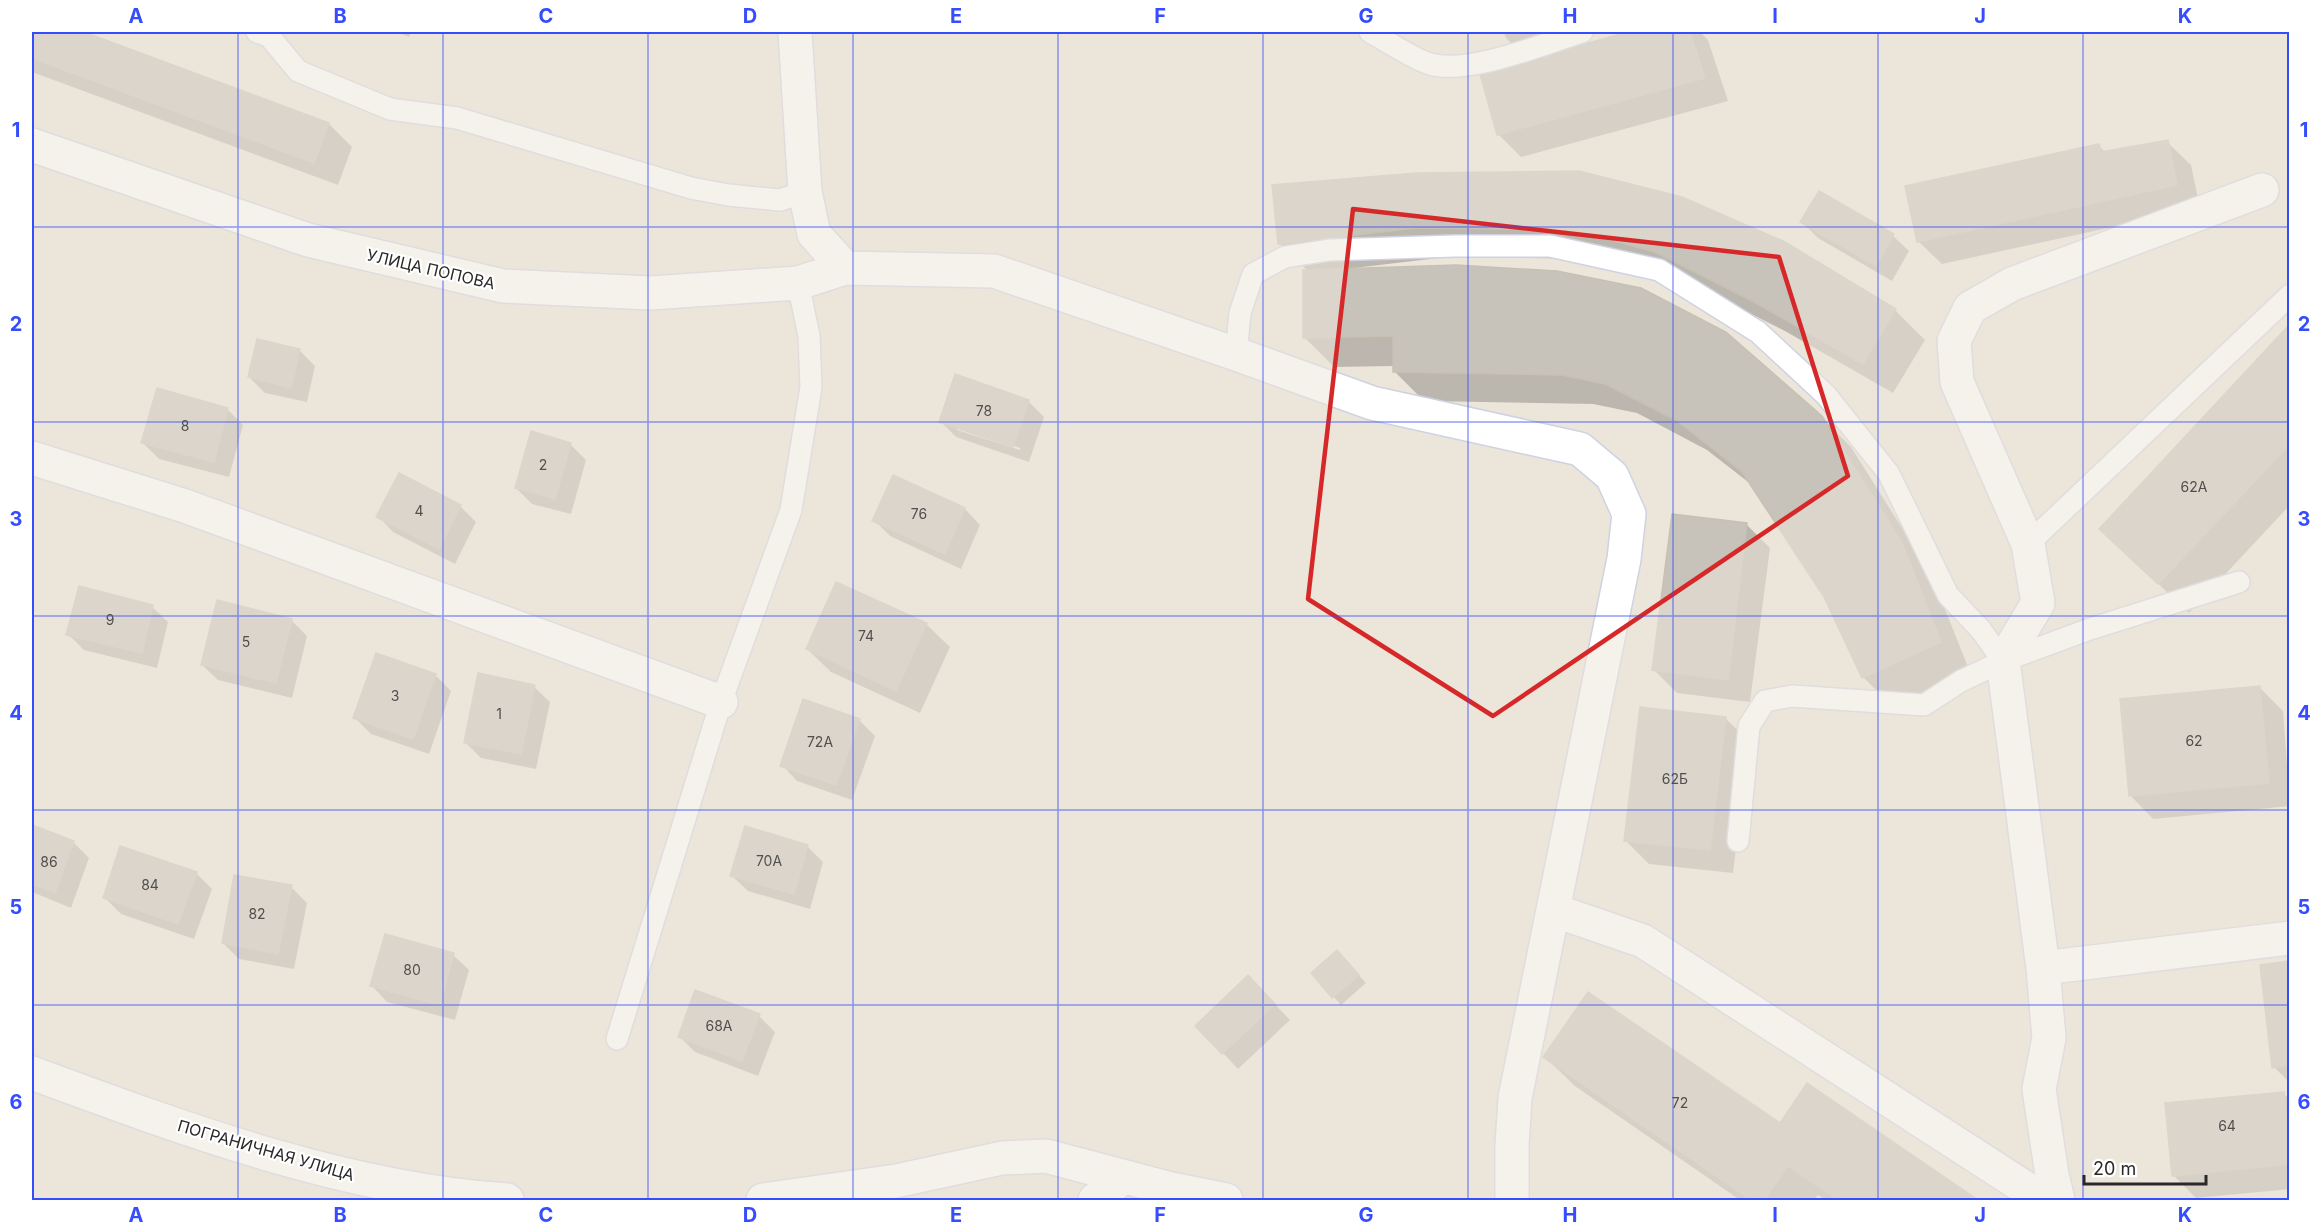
<svg xmlns="http://www.w3.org/2000/svg" width="2321" height="1232" font-family="Inter,sans-serif">
	<rect width="100%" height="100%" fill="#ece5da"/>
	<path fill="#0003" fill-rule="evenodd" d="M32,32H80L329,124L352,147L338,185L32,72Z
		M396,32H411L409,37Z
		M1504,32H1582L1522,54L1506,38Z
		M1632,32H1700L1708,40L1728,101L1521,157L1498,134L1482,75Z
		M2167,142L2191,165L2200,208L1942,264L1918,241L2098,145L2105,152Z
		M1274,186L1784,244L1895,310L1925,340L1893,393L1785,331L1686,281L1606,259L1447,257L1354,268V270L1821,417L1851,447L1931,574L1970,672L1893,707L1863,677L1825,596L1752,485L1707,450L1637,413L1593,404L1424,401L1394,371V366L1334,367L1304,337L1308,271L1279,243Z
		M1802,222L1893,236L1909,251L1892,281L1818,238Z
		M2290,326V505L2189,613L2101,529Z
		M299,350L315,366L307,402L265,393L249,377Z
		M1028,401L1044,417L1029,462L956,437L940,421ZM957,426L1020,448V450L957,430Z
		M227,409L243,425L229,477L159,459L143,443Z
		M570,444L586,460L571,514L532,504L516,488Z
		M399,475L460,506L476,522L455,564L393,532L378,516Z
		M894,477L965,509L980,525L961,569L890,536L874,520Z
		M1747,525L1770,548L1750,702L1677,693L1654,670Z
		M152,607L168,622L157,668L84,650L68,634Z
		M291,620L307,636L292,698L218,680L202,665Z
		M926,624L950,647L920,713L831,672L807,649Z
		M435,675L451,691L429,754L371,734L355,718Z
		M534,687L550,702L536,769L481,758L465,742Z
		M2259,687L2283,711L2290,806L2153,819L2130,795Z
		M1725,718L1749,741L1733,873L1649,864L1626,841Z
		M859,720L875,736L852,800L797,781L782,765Z
		M32,827L73,842L89,858L71,908L32,892Z
		M807,846L823,862L810,909L748,891L732,876Z
		M196,873L212,889L194,939L121,914L105,898Z
		M291,887L307,903L294,969L239,959L223,943Z
		M453,955L469,970L455,1020L387,1002L372,986Z
		M1345,960L1366,983L1341,1005L1313,974Z
		M2290,963V1083L2274,1067Z
		M1264,993L1290,1020L1238,1069L1223,1053Z
		M759,1016L775,1032L758,1076L695,1052L679,1036Z
		M1545,1057L1780,1125L1808,1085L1975,1200H1826L1818,1195L1814,1200H1740L1575,1086Z
		M2284,1094L2290,1100V1189L2196,1198L2173,1175Z"/>
	<path fill="#c7c2ba" stroke="#c7c1b4" stroke-width="1.5" d="M32,32H84L329,123L314,163L32,58Z
		M1627,32H1690L1705,78L1497,135L1480,74Z
		M2168,140L2177,185L1917,242L1905,186L2099,144L2101,152Z
		M1579,171L1682,197L1785,242L1896,309L1863,364L1754,302L1655,252L1575,230L1416,228L1278,244L1272,185L1416,173Z
		M1819,191L1894,234L1876,266L1800,222Z
		M1456,265L1557,271L1641,288L1726,332L1822,416L1902,543L1941,642L1862,678L1824,597L1742,472L1676,420L1605,384L1562,375L1393,372V336L1303,338V270Z
		M2290,324V444L2158,584L2099,529Z
		M257,339L300,349L291,388L248,377Z
		M955,374L1029,400L1013,447L939,422Z
		M157,388L228,408L214,462L141,443Z
		M531,431L571,443L555,499L515,488Z
		M399,473L461,505L439,549L376,517Z
		M893,475L965,508L945,554L872,521Z
		M1672,514L1747,523L1728,680L1652,670Z
		M836,582L927,623L896,691L806,649Z
		M79,586L153,605L142,653L66,635Z
		M217,600L292,619L276,683L201,665Z
		M376,653L436,674L413,739L353,718Z
		M478,673L535,685L521,754L464,743Z
		M2260,686L2269,783L2129,796L2120,699Z
		M803,699L860,719L836,785L780,766Z
		M1640,707L1726,717L1710,850L1624,841Z
		M32,825L74,841L55,893L32,884Z
		M745,826L808,845L794,894L730,876Z
		M120,846L197,872L178,924L103,898Z
		M234,875L292,885L278,954L222,943Z
		M385,934L454,953L440,1005L370,986Z
		M1337,950L1359,975L1332,998L1311,973Z
		M2290,961V1065L2272,1068L2260,965Z
		M1248,975L1275,1004L1222,1054L1195,1026Z
		M695,990L760,1014L742,1061L678,1037Z
		M1588,992L1780,1123L1807,1083L1978,1200H1838L1788,1166L1764,1200H1751L1543,1057Z
		M2284,1092L2290,1164L2172,1176L2165,1103Z"/>
	<g fill="none" stroke-linecap="round" stroke-linejoin="round">
		<defs>
			<path id="lane" d="M257,32L269,36L298,71L390,109L457,118L691,188L728,195L780,200L805,192
				M1370,32C1385,40 1415,60 1430,64C1469,75 1543,44 1582,32
				M1236,354L1240,313L1253,274L1285,257L1329,250L1455,246H1550L1659,270L1758,332L1826,395L1889,474L1948,595L1981,630L2003,661
				M2028,544L2290,295
				M1738,841L1749,726L1765,701L1792,696L1924,705L1961,681L2003,661L2090,629L2239,582
				M617,1039L721,702L791,510L811,387L809,336L798,283"/>
			<path id="street" d="M795,32L805,192L814,234L845,268
				M32,145L308,240L503,286L650,293L798,283L845,268L994,271L1236,354L1372,403L1580,449L1612,476L1629,514L1624,559L1515,1098L1512,1145V1200
				M32,458L185,506L721,702
				M1553,910L1643,941L2044,1200
				M2043,968L2290,938
				M2058,1200L2052,1175L2039,1089L2049,1038L2043,968L2003,661L2038,603L2028,544L1957,382L1954,341L1970,308L2012,284L2262,190"/>
			<path id="secondary" d="M32,1073C181,1128 347,1190 507,1200
				M763,1200L896,1181L1002,1158L1046,1156L1171,1189L1226,1200
				M1095,1200L1123,1177"/>
		</defs>
		<use href="#lane" stroke="#cfd2e2" stroke-width="24"/>
		<use href="#street" stroke="#cfd2e2" stroke-width="36"/>
		<use href="#secondary" stroke="#cfd2e2" stroke-width="36"/>
		<use href="#lane" stroke="#fff" stroke-width="21"/>
		<use href="#street" stroke="#fff" stroke-width="33"/>
		<use href="#secondary" stroke="#fff" stroke-width="33"/>
	</g>
	<path d="M0 0H2321V1232H0ZM1353,209L1779,257L1848,476L1493,716L1308,599Z" fill="#ece5da" fill-opacity=".55" fill-rule="evenodd"/>
	<path fill="none" stroke="#d62828" stroke-width="4.5" stroke-linejoin="round" d="M1353,209L1779,257L1848,476L1493,716L1308,599Z"/>
	<path fill="none" stroke="#354dfe" stroke-width="1.5" stroke-opacity="0.55" d="M238,32V1200M443,32V1200M648,32V1200M853,32V1200M1058,32V1200M1263,32V1200M1468,32V1200M1673,32V1200M1878,32V1200M2083,32V1200M32,227H2290M32,422H2290M32,616H2290M32,810H2290M32,1005H2290"/>
	<g text-anchor="middle" stroke-width="4.5" stroke-linejoin="round" paint-order="stroke">
		<g font-size="14" fill="#504f4d">
			<text x="984" y="416">78</text>
			<text x="185" y="431">8</text>
			<text x="543" y="470">2</text>
			<text x="2194" y="492">62А</text>
			<text x="419" y="516">4</text>
			<text x="919" y="519">76</text>
			<text x="110" y="625">9</text>
			<text x="866" y="641">74</text>
			<text x="246" y="647">5</text>
			<text x="395" y="701">3</text>
			<text x="499" y="719">1</text>
			<text x="2194" y="746">62</text>
			<text x="820" y="747">72А</text>
			<text x="1675" y="784">62Б</text>
			<text x="769" y="866">70А</text>
			<text x="49" y="867">86</text>
			<text x="150" y="890">84</text>
			<text x="257" y="919">82</text>
			<text x="412" y="975">80</text>
			<text x="719" y="1031">68А</text>
			<text x="1680" y="1108">72</text>
			<text x="2227" y="1131">64</text>
		</g>
		<g font-size="16" fill="#292929" stroke="#fff">
			<text transform="translate(431 269) rotate(13)" y="6">УЛИЦА ПОПОВА</text>
			<text transform="translate(266 1150) rotate(16)" y="6">ПОГРАНИЧНАЯ УЛИЦА</text>
		</g>
	</g>
	<rect width="2321" height="1232" fill="none" stroke="#ffffff" stroke-width="66"/>
	<path d="M2084 1175v9h122v-9" fill="none" stroke="#292929" stroke-width="3"/>
	<text x="2093" y="1175" font-size="18" fill="#292929" stroke="#ffffff" stroke-width="4.5" paint-order="stroke">20 m</text>
	<rect x="33" y="33" width="2255" height="1166" fill="none" stroke="#354dfe" stroke-width="2"/>
	<g font-size="20" text-anchor="middle" font-weight="bold" fill="#354dfe">
		<text x="136" y="23">A</text>
		<text x="340" y="23">B</text>
		<text x="546" y="23">C</text>
		<text x="750" y="23">D</text>
		<text x="956" y="23">E</text>
		<text x="1160" y="23">F</text>
		<text x="1366" y="23">G</text>
		<text x="1570" y="23">H</text>
		<text x="1775" y="23">I</text>
		<text x="1980" y="23">J</text>
		<text x="2185" y="23">K</text>
		<text x="16" y="137">1</text>
		<text x="2304" y="137">1</text>
		<text x="16" y="331">2</text>
		<text x="2304" y="331">2</text>
		<text x="16" y="526">3</text>
		<text x="2304" y="526">3</text>
		<text x="16" y="720">4</text>
		<text x="2304" y="720">4</text>
		<text x="16" y="914">5</text>
		<text x="2304" y="914">5</text>
		<text x="16" y="1109">6</text>
		<text x="2304" y="1109">6</text>
		<text x="136" y="1222">A</text>
		<text x="340" y="1222">B</text>
		<text x="546" y="1222">C</text>
		<text x="750" y="1222">D</text>
		<text x="956" y="1222">E</text>
		<text x="1160" y="1222">F</text>
		<text x="1366" y="1222">G</text>
		<text x="1570" y="1222">H</text>
		<text x="1775" y="1222">I</text>
		<text x="1980" y="1222">J</text>
		<text x="2185" y="1222">K</text>
	</g>
</svg>
